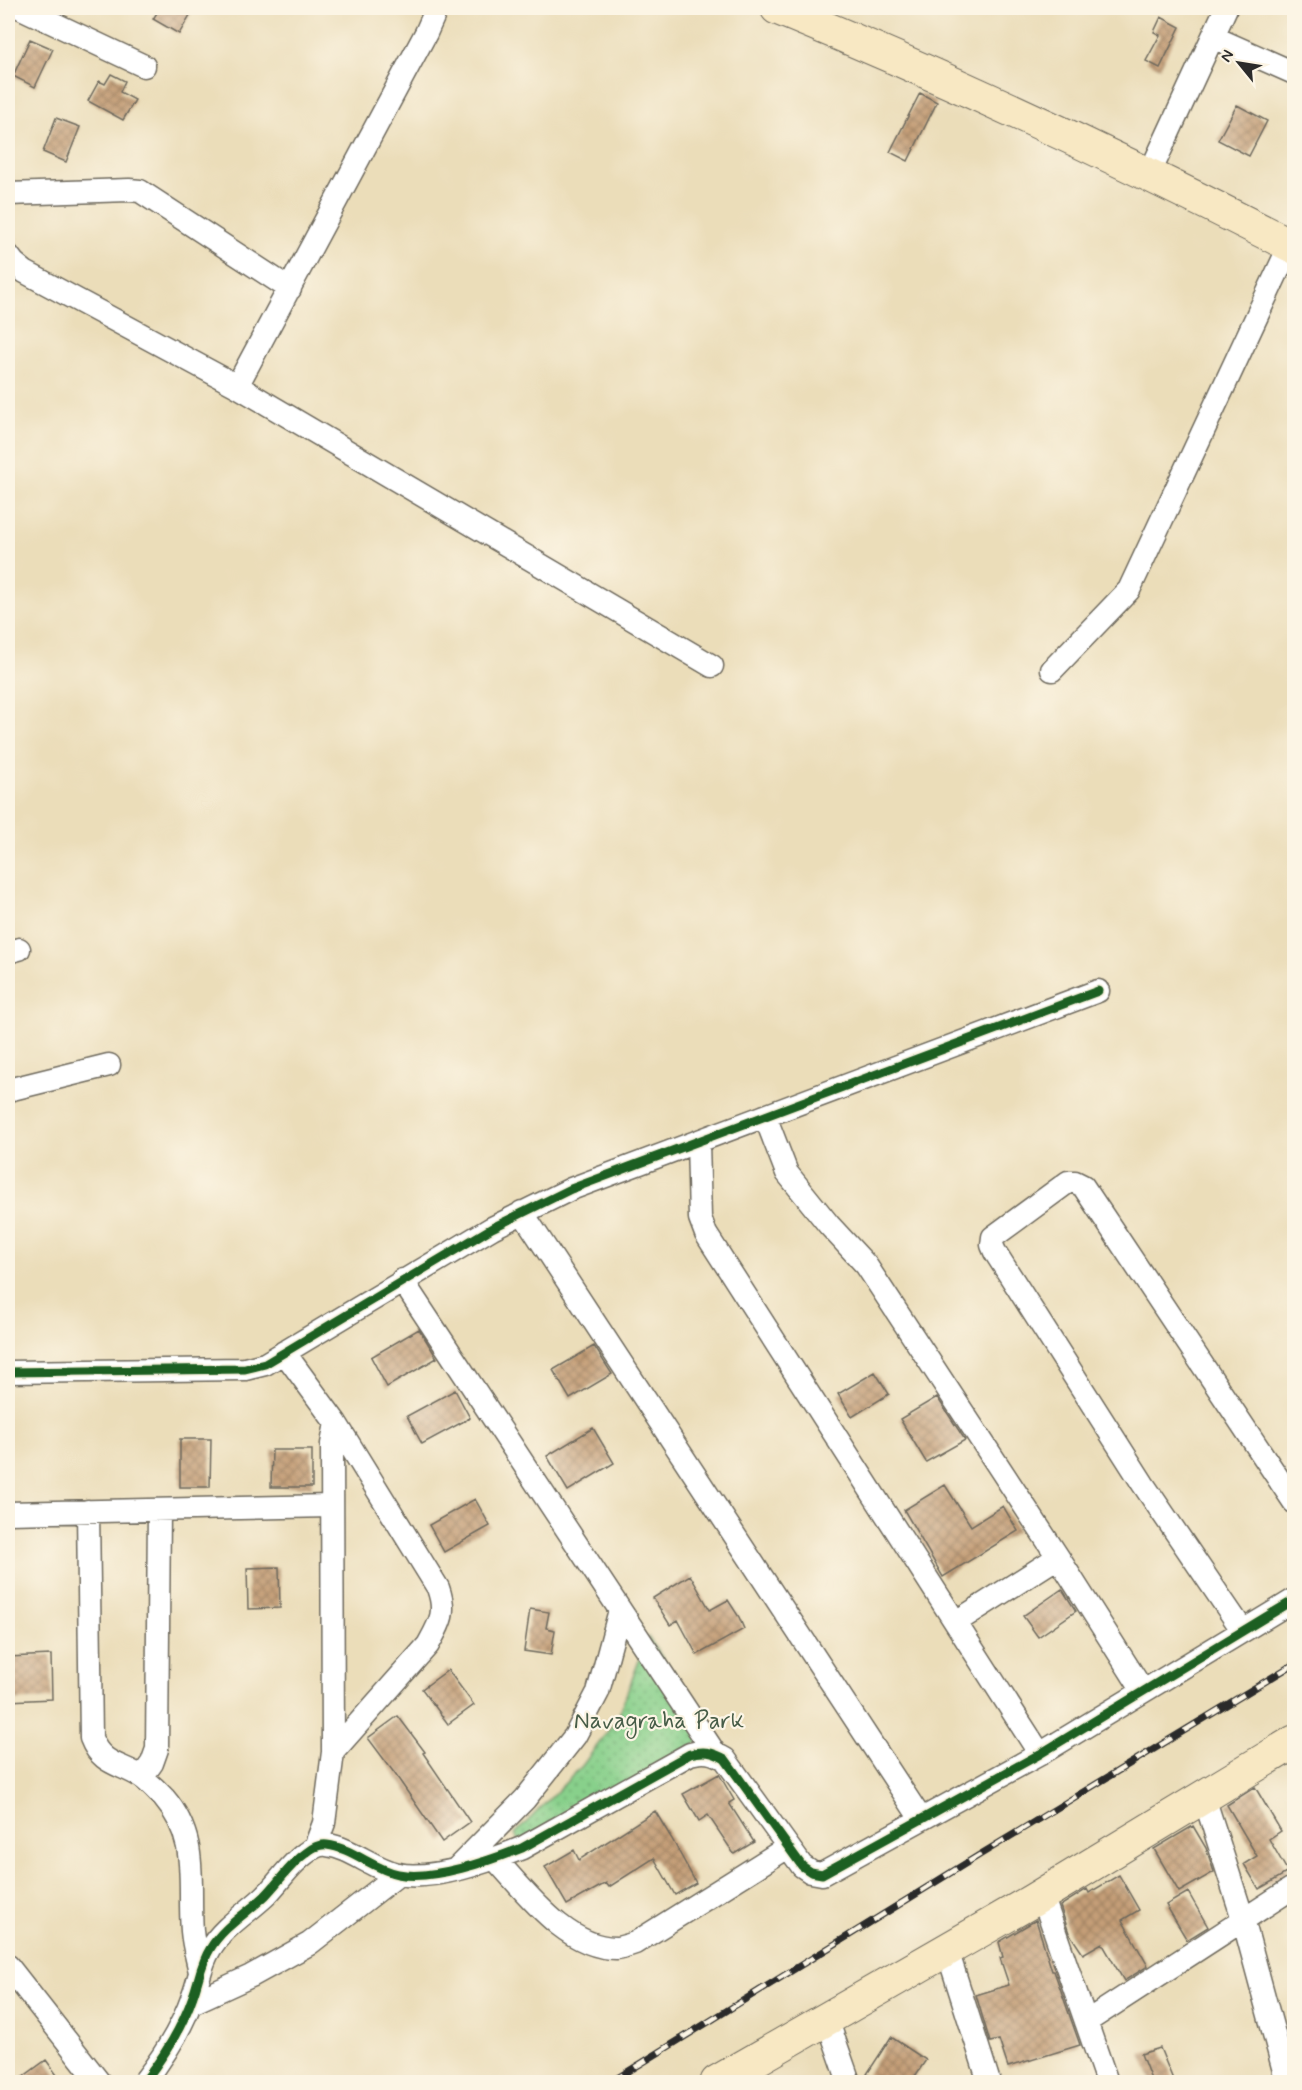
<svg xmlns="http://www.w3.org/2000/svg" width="1302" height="2090" font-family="Mynerve,sans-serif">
	<defs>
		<pattern id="park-dots" width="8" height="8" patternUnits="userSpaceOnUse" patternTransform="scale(1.5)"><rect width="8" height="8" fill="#88d08b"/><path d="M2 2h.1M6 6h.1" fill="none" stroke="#6fa972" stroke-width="1.8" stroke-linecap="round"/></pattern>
		<pattern id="building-cross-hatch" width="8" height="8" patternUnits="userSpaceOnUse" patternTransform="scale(1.5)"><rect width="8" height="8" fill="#c49e77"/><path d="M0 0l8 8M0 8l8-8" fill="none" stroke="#9f8162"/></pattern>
	</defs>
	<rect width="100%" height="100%" fill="#fcf5e5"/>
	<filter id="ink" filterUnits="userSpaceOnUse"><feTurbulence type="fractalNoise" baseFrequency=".0167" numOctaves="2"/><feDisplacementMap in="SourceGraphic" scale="12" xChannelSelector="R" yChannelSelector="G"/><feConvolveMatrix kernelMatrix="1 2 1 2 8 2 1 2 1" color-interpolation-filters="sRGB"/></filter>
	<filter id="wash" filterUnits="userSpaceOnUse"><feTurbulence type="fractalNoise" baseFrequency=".008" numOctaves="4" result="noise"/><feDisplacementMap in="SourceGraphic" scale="24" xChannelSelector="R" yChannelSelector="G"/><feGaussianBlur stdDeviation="1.35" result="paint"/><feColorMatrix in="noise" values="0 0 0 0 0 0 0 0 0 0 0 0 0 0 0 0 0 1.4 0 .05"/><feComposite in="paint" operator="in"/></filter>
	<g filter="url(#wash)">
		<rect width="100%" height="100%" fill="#ebddb9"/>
		<path fill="url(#park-dots)" stroke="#5a7e5b" stroke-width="1.5" d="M648,1637L715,1732L522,1848L515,1834L582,1766L617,1719Z"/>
		<g id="blocks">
			<path fill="url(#building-cross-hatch)" d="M160,8H194L179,34L153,19Z
				M1161,17L1180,27L1160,68L1146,61L1160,35L1154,32Z
				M30,39L53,49L35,87L13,76Z
				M111,74L125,81L120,92L135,100L123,120L88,101L99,81L105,84Z
				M920,93L937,102L908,161L890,152Z
				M1237,105L1267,121L1249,156L1218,140Z
				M56,118L80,127L66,162L43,152Z
				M419,1329L437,1358L387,1387L371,1357Z
				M594,1346L612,1374L570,1399L553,1370Z
				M875,1372L889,1394L852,1417L838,1394Z
				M455,1390L470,1418L422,1444L407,1416Z
				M937,1397L965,1440L926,1462L900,1419Z
				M593,1428L614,1463L568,1491L547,1456Z
				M180,1439H211L210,1487H180Z
				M272,1450H312V1487H271Z
				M945,1485L971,1526L1003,1506L1018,1531L943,1577L904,1510Z
				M475,1499L490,1526L444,1552L429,1525Z
				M279,1567L280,1608L248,1609L247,1568Z
				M690,1575L710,1610L728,1600L739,1617L744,1629L697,1655L678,1620L670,1625L653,1598Z
				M1062,1589L1076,1611L1038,1637L1023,1616Z
				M530,1609L549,1612L546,1628L555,1630L551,1655L524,1651Z
				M51,1655L52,1699L8,1701V1657Z
				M448,1670L474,1705L448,1724L422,1689Z
				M398,1716L425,1752L423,1753L470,1822L442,1842L395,1774L368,1738Z
				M719,1774L734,1800L729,1803L754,1842L734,1854L708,1815L699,1821L683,1794Z
				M1255,1787L1281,1831L1269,1839L1288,1872L1259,1889L1244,1864L1257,1856L1227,1805Z
				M655,1811L672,1839L696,1883L675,1895L654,1858L609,1887L606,1883L567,1905L545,1867L574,1850L579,1860Z
				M1193,1826L1206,1848L1214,1872L1179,1892L1154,1849Z
				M1119,1875L1139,1910L1122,1920L1148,1966L1124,1981L1102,1943L1083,1954L1069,1933L1060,1906L1087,1889L1089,1893Z
				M1188,1892L1208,1927L1187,1940L1166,1905Z
				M1036,1920L1052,1971H1054L1080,2045L1008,2067L999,2040L990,2042L976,1995L1009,1985L1000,1958L1003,1957L999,1942Z
				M891,2037L926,2060L911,2082H880L867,2074Z
				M1160,2048L1174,2082H1152L1141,2054Z
				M46,2060L62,2082H16Z"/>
		</g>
	</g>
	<g filter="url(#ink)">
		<use href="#blocks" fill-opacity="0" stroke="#6e695d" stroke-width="1.5"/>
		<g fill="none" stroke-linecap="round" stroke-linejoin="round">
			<defs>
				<path id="street" d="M21,8L144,66
					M1213,37L1294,73
					M1149,175L1226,8
					M8,194L129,190L140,191L290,289
					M8,255L14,263L25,272L237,386L712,666
					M237,386L426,33L437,8
					M1052,670L1129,590L1290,245
					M8,952L19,949
					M8,1090L109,1065
					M765,1116L787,1173L829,1225L866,1265L1058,1557L1143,1691
					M698,1142L700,1218L706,1234L1040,1754
					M522,1212L921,1819
					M402,1280L714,1752
					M284,1352L336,1423L438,1588C447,1613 440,1623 428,1645L333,1752
					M8,1372L245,1369L265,1364L492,1228L571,1189L1098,991
					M88,1511L91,1738C101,1764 118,1763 140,1776C148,1781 157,1791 164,1798C200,1840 188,1881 192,1931C193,1944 197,1958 200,1972
					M8,1513L331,1506
					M956,1622L1058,1557
					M1243,1631L1143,1484L995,1252L992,1245L993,1237L1068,1182H1075L1083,1186L1294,1502
					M142,1777L152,1763L157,1749L159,1510
					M1204,1797L1243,1919L1287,2082
					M315,1847L324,1823L333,1752L332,1444L336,1423
					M495,1859C526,1892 567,1949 617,1948C623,1947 629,1945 635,1943L788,1847
					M456,1869L525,1799L575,1736L598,1692L620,1610
					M1042,1895L1107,2082
					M947,1950L989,2082
					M8,1966L99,2082
					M190,2004L251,1976L309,1944L399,1874
					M827,2019L849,2082
					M1086,2022L1294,1887
					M144,2082C165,2055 182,2028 193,1996C199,1980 201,1963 210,1949C223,1927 247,1913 265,1896C279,1882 290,1864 306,1853C312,1848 319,1844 327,1845C352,1848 373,1869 398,1874C434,1881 489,1861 522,1848L690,1754C704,1750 713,1752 725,1759L802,1866L811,1872L822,1874L1040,1754L1294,1600"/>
				<path id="secondary" d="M777,8C953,80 1125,161 1294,247
					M717,2082L1030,1902L1294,1742"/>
			</defs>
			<use href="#street" stroke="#6e695d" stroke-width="25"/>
			<use href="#secondary" stroke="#6e695d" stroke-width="35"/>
			<use href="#street" stroke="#fff" stroke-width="22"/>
			<use href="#secondary" stroke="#f8e8c3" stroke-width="33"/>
			<defs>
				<path id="rail" d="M611,2082L981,1854L1294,1664"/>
			</defs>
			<use href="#rail" stroke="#2b2b2b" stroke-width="7"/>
			<use href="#rail" stroke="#fcf5e5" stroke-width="4.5" stroke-dasharray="14" stroke-linecap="butt"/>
			<defs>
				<path id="cycleway" d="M8,1372L245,1369L265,1364L492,1228L571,1189L1098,991
					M144,2082C165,2055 182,2028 193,1996C199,1980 201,1963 210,1949C223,1927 247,1913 265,1896C279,1882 290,1864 306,1853C312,1848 319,1844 327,1845C352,1848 373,1869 398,1874C434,1881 489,1861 522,1848L690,1754C704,1750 713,1752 725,1759L802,1866L811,1872L822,1874L1040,1754L1294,1600"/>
			</defs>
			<use href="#cycleway" stroke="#fcf5e5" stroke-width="13"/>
			<use href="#cycleway" stroke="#1b5e20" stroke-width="9"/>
		</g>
	</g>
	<g text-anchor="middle" stroke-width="4.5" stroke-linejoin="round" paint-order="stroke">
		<g font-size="24" fill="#475d48" stroke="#fcf5e5">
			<text x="659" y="1728">Navagraha Park</text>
		</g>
	</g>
	<rect width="1302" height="2090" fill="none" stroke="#fcf5e5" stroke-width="30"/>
	<g transform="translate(1239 63) rotate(300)" stroke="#fcf5e5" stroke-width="4.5" paint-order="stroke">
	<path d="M0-4.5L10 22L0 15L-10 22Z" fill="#2b2b2b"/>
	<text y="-9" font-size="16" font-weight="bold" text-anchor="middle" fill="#2b2b2b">N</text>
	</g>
</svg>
